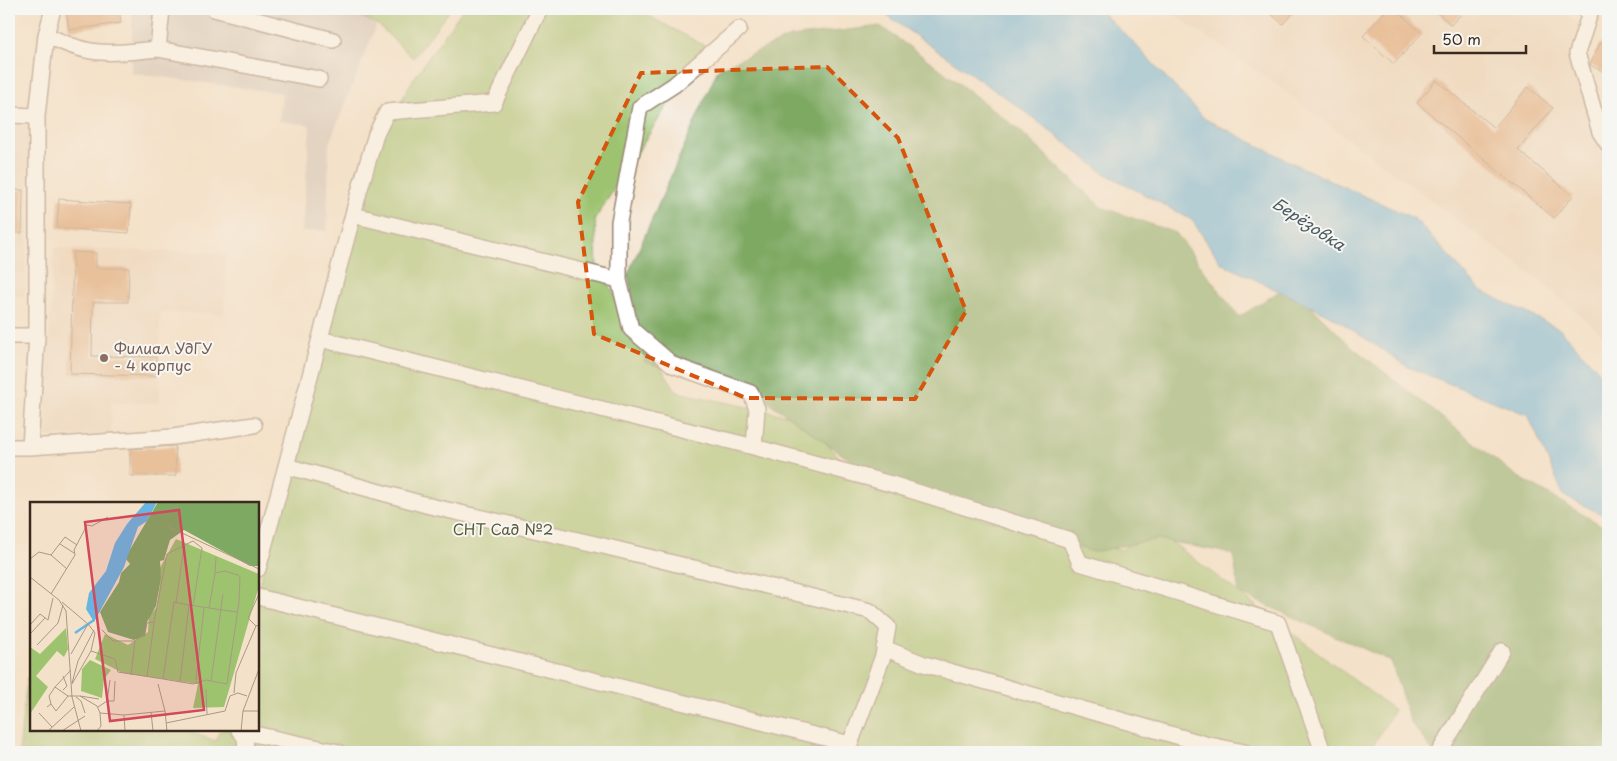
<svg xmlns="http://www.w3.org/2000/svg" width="1617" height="761" font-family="'Playpen Sans',sans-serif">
	<rect width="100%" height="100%" fill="#f6f6f2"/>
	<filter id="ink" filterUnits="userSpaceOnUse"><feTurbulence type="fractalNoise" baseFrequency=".02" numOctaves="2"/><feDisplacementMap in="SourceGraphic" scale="10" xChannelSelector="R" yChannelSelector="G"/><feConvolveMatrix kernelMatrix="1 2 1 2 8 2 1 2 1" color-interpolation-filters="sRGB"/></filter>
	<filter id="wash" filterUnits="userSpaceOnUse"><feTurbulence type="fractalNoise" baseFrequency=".0096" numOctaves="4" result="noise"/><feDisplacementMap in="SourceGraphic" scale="20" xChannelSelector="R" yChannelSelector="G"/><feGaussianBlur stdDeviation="1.12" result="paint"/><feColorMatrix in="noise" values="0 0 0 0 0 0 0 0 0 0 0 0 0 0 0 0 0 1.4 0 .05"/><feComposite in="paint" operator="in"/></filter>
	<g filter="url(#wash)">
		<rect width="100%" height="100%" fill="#f4e1c9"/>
		<path fill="#ecd2b9" d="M1165,9H1557L1579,24L1571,54L1575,75L1608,155V339L1541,282L1256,70Z
			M9,122H30L25,297H9Z
			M54,248L226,253L224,314L160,312V403H111V434L44,437Z"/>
		<path fill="#cec1b9" d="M133,9H345L377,24L329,144L327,230L302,232L310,125L279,121L282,93L131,73Z"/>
		<path fill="#9dc36f" stroke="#6c7646" d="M345,9H451L413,58L377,24Z
			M463,9H636L705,46L595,219L597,267L677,392L804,419L869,490L1070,540L1121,550L1153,528L1394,710L1369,752H19L27,677L31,679V730H183L216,741L220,730H258V589L375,150L412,81Z"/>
		<path fill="#7ea962" stroke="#5c6a40" d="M880,26L935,65L1018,129L1101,207L1176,233L1239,317L1289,285L1351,346L1515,475L1608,529V752H1433L1410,721L1391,661L1239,593L1233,554L1157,539L1093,552L878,480L757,394L645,362L628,274L718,69L790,37Z"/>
		<path fill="#68b5e2" stroke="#527080" d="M877,9H1098L1130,39L1205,119L1303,168L1415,219L1480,290L1561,330L1608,381V517L1564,496L1528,415L1408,367L1333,317L1221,263L1192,220L1104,173L1022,109Z"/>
		<g id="blocks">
			<path fill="#da9863" d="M66,9H119L121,23L69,30Z
				M1265,9H1297L1283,24Z
				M1387,9H1395L1422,33L1394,64L1363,36Z
				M1434,9H1455L1461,14L1451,25Z
				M1600,43L1608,47V74L1590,65Z
				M1436,80L1494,128L1528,87L1553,108L1518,150L1573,196L1554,218L1417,103Z
				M9,190H23L22,233H9Z
				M59,199L131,204L129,233L57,228Z
				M73,252L96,253V268H129L128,302H93L92,356L156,357V376L70,374Z
				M175,446L176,476H130V449Z"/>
		</g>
	</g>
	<g filter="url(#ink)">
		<use href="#blocks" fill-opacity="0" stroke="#988674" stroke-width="1"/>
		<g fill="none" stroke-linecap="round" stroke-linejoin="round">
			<defs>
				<path id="minor" d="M162,9L158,49L319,79
					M214,9L333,40
					M1584,9L1590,13L1577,53L1600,132L1608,144
					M46,35C59,41 72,47 86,50C109,55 134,51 158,49
					M9,115L37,116L46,35L53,9
					M353,215L619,280L631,329L673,365L751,393L757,409L754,447L891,484L1070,540L1080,563L1278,623L1323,752
					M619,280V222L640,107L674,85L739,29
					M9,336H37
					M320,339L754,447
					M9,447H30L37,336V116
					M30,447L173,437L254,425
					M286,466L359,192L376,134L387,112L494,103L540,9
					M258,569L286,466L430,506L595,544L870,611L888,627L883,656L847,752
					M258,597L850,744
					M884,648L924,664L1205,744L1244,752
					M239,730L245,737L246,752
					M240,731L338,752
					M1439,752L1502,651"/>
			</defs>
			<use href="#minor" stroke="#988674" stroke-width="18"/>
			<use href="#minor" stroke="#fff" stroke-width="15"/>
		</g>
	</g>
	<path d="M0 0H1617V761H0ZM827,67L898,138L966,311L915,399L746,398L594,334L578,202L641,73Z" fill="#f4e1c9" fill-opacity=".55" fill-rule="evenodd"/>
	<path fill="none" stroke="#d7540e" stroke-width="4" stroke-dasharray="10 6" stroke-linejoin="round" d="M827,67L898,138L966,311L915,399L746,398L594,334L578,202L641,73Z"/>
	<circle fill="#8d6e63" stroke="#f6f6f2" stroke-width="2" cx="104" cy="358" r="5"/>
	<g text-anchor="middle" stroke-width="4" stroke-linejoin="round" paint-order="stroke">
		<g font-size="15" fill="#785e54" stroke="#f6f6f2" text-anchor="start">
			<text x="114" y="354">Филиал УдГУ<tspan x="114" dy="17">- 4 корпус</tspan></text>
		</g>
		<g font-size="15" fill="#585836" stroke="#f6f6f2">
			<text x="503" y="535">СНТ Сад №2</text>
		</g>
		<g font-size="16" font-style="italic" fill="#4b5b63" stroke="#f6f6f2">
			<text transform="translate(1309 224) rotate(33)" y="6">Берёзовка</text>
		</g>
	</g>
	<g transform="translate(30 502)">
		<rect width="229" height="229" fill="#f4e1c9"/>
		<path d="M146,37L229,72V84L194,205L163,206L168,182L93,171L65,157L75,132L98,143L118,130L119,114L127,105L131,73L128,69ZM36,126L38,147L34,155L27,149L6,174L18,185L0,212V145L10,152ZM60,158L81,168L74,177L72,196L51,189L52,167Z" fill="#9dc36f"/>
		<path d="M128,0H229V64H220L154,28L140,38L134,58L130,59L131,76L126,104L117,120L115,134L104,138L78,130L70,110L89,80L91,71L100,62L95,56Z" fill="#7ea962"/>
		<path d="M116,0H127L117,19L108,25L94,65L64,120L56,107L59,91L76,69L85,41L97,22Z" fill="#68b5e2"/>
		<path fill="none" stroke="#68b5e2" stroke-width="2.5" d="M45,131L64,118"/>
		<path fill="none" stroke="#aa9885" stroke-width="1" d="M137,24L229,67M30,42L44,51M21,53L37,67M0,57L9,50L21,53L35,35L47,43M185,71L186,55M0,75L29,98L36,109L42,195L51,229M21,92L45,53L44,48L57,23L62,24L78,15M32,100L58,122M146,101L154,44M179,106L185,71L195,69L208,73L210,75L209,100L197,182L176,178L163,182L133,177L144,100L159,103L179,106L192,108L207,110M0,123L10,112L18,118L23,96M226,124L218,116L229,92M72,128L83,139H105M0,132L15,116M7,143L28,121L33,103M61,149L85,157L88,170L133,177M41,152L58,122L65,131L61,149L42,182M101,173L105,139L115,131L117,121L124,120L137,52L163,39L172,46L163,104M117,175L124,120M166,178L174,106M181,179L193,92M150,180L159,103M42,181L48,159L64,128M128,182L135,209M25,185L41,168M176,187L177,212M33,188L37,184L33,174M204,191L206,171L226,124L229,123M50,194L69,197M46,195L51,199L55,211M77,199H84L85,179M21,202L19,194L25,185L38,194M17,205L21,202L26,209L38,194H50L67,204L70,211L94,213L95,229M68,205L77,199L80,178M213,209H229M121,210L123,229M9,211L22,225M94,213L135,209L137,229M136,221L195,209L200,194L208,191L217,194M18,229L44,205M32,229L55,214M67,229L71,224L70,211M211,229L213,209L229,167"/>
		<path fill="#d1495b" fill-opacity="0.15" stroke="#d1495b" stroke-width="2.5" d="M149,8L174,208L80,219L55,20Z"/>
		<rect width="229" height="229" fill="none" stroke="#3b2a1e" stroke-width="2.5"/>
	</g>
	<rect width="1617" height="761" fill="none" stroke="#f6f6f2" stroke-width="30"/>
	<path d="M1434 45v8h92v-8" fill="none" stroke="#3b2a1e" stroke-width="2.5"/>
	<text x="1442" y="45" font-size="15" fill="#3b2a1e" stroke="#f6f6f2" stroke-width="4" paint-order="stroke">50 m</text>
</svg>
